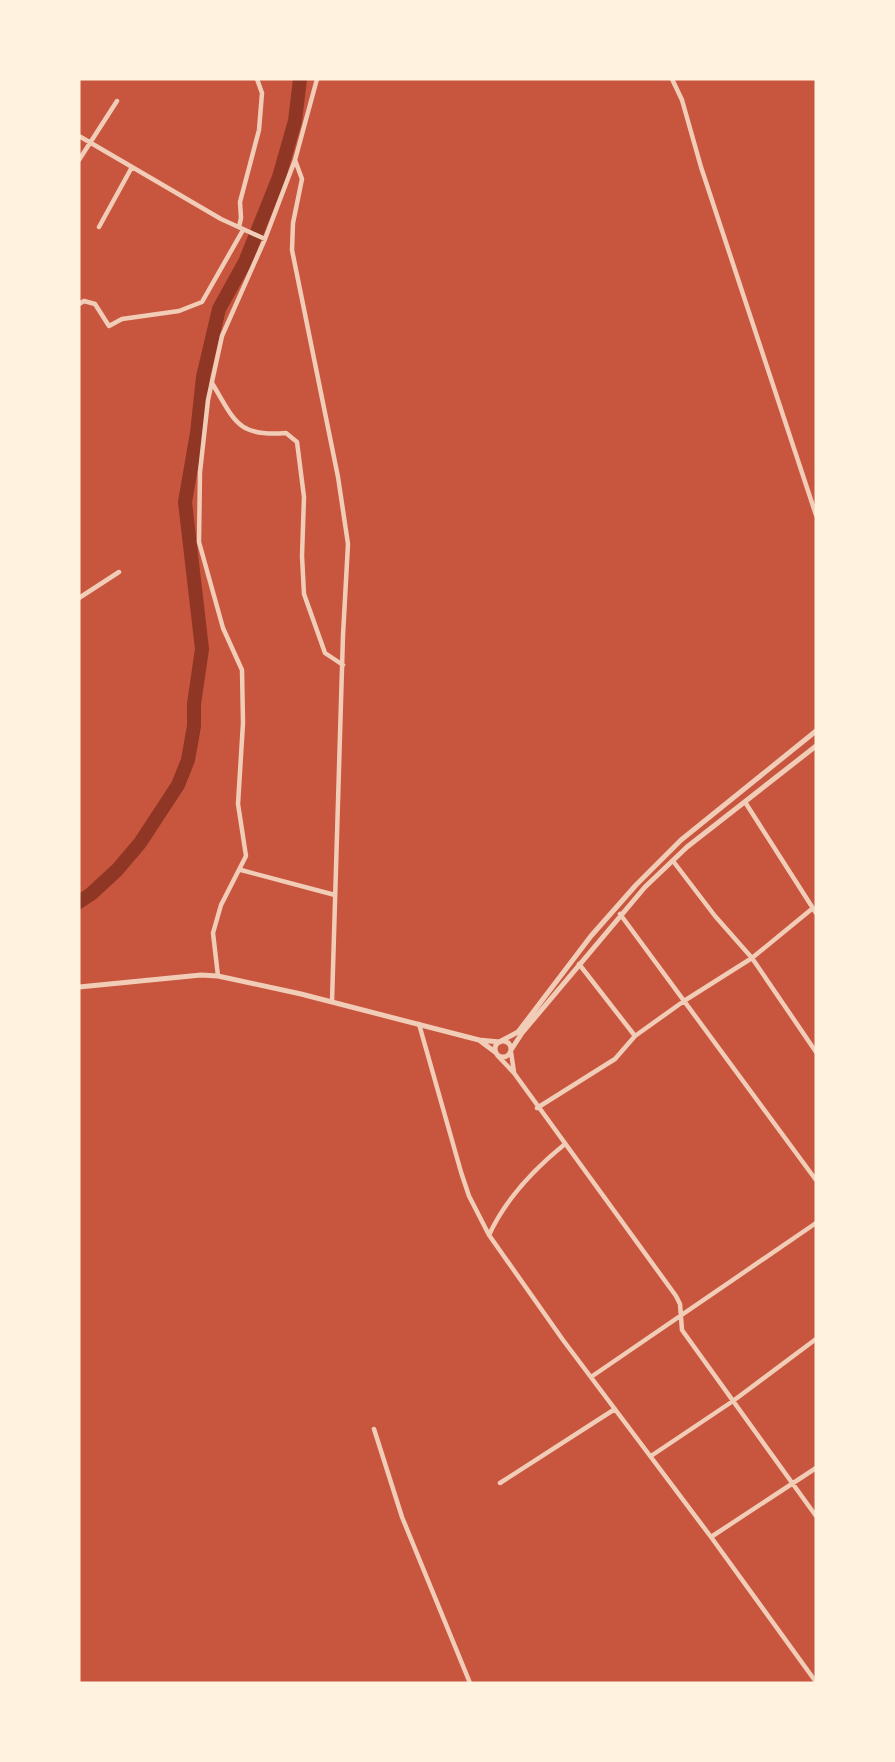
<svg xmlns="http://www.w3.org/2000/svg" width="895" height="1762" font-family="'IBM Plex Sans',sans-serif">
	<rect width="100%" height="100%" fill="#c8553d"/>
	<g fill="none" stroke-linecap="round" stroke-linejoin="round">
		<path stroke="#8f3625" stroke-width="14" d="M79,902L91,894L117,870L140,843L178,785L188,760L194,726V704L202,649L185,502L197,433L203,377L219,309L245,262L279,177L295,121L300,79"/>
		<path stroke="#f1ccb7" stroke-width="4.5" d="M672,79L682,100L701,167L816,515
			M79,136L221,219L265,239
			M79,160L117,101
			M295,160L302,179L293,223L292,250L338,477L348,544L343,635L332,1002
			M99,227L132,167
			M239,227L241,218L240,202L259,130L262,93L257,79
			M79,304L84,301L95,304L109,326L122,319L179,311L202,302L243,230
			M212,383C235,421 237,437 286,433L297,442L304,497L302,556L304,594L325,653L343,665
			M79,598L119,572
			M745,802L816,913
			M673,861L715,916L752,958L816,1052
			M241,870L335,895
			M620,914L816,1180
			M579,964L635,1036
			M218,976L213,933L221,905L246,856L238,804L243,723L242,670L223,628L199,542L200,472L208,400L222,336L265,239L295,160L317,79
			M419,1024L461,1172L469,1196L489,1235
			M511,1052L514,1072
			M498,1056L514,1073L676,1296L680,1304L682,1330L816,1516
			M537,1108L615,1059L635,1036L684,1001L752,958L813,908
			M565,1144C534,1169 506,1198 489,1235L563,1340L711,1537L816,1682
			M591,1377L816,1223
			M374,1429L402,1517L470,1683
			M651,1456L733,1401L816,1339
			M500,1483L615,1409
			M711,1537L816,1468"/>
		<path stroke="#f1ccb7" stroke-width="5" d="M79,987L201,975L218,976L301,994L479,1040L500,1042
			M479,1040L495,1052
			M495 1049a8 8 0 1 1 16 0a8 8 0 1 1-16 0Z
			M501,1041L518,1032L591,936L636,885L681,840L816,731
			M511,1050L522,1033L645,887L687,847L816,746"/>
	</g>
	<rect width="895" height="1762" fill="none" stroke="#fff3e0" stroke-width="161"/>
</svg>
